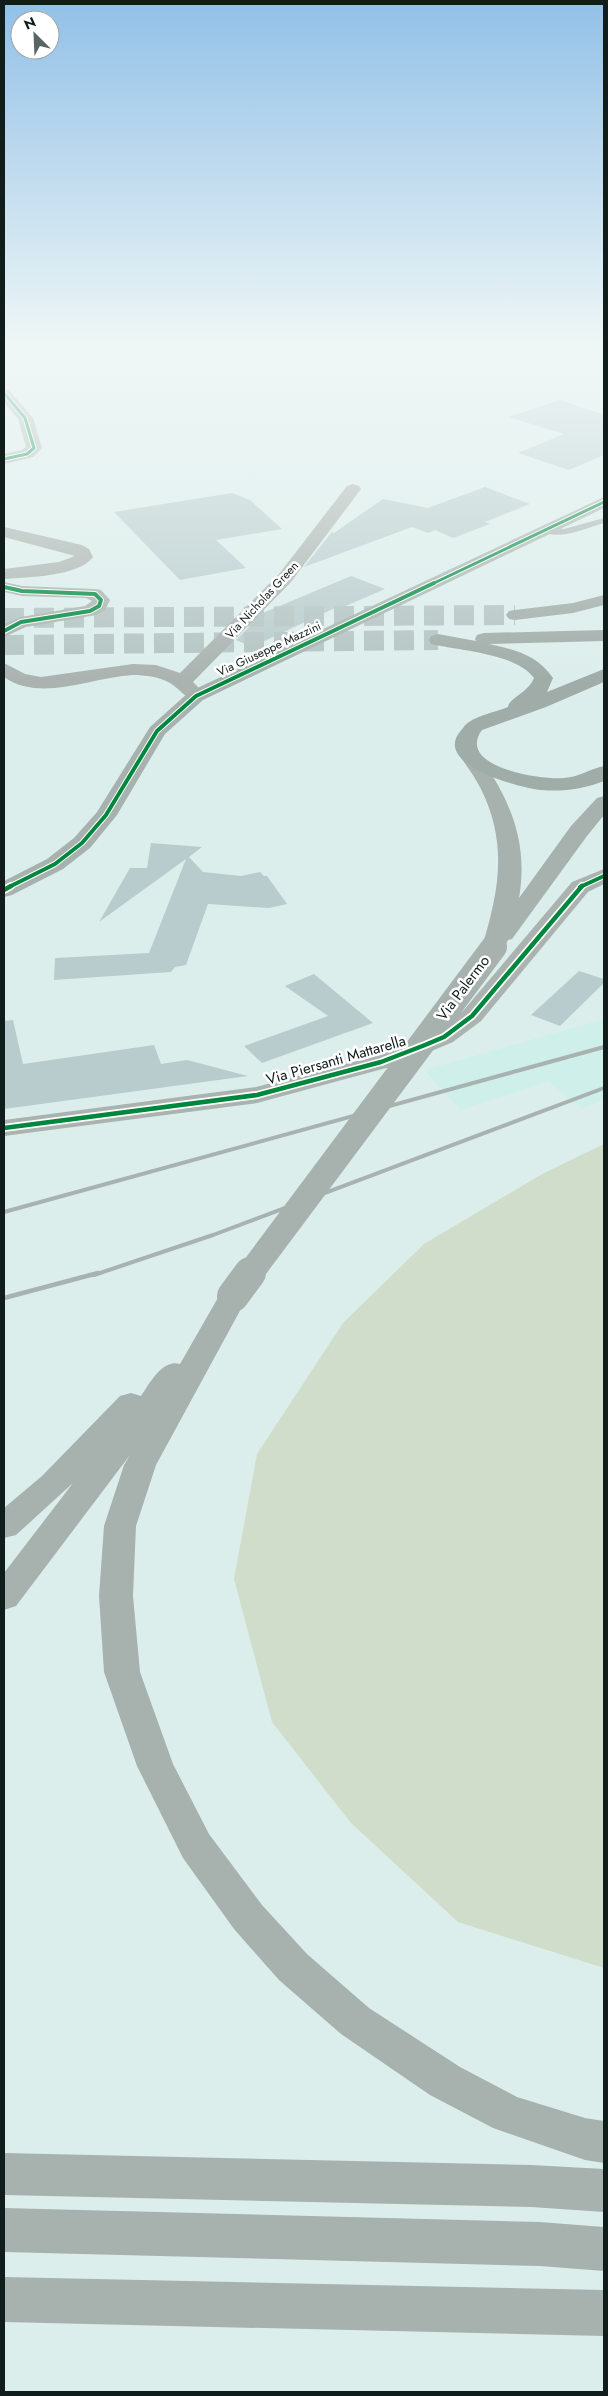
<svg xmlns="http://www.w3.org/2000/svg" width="608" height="2396" font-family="Jost,sans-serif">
	<rect width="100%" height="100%" fill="#dceeeb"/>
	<path fill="#cff0ea" d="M604,1019V1100L582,1109L548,1082L460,1110L424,1070Z"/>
	<path fill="#d0ddca" d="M604,1144V1968L458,1922L351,1823L272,1722L234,1579L257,1454L343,1323L424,1244L544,1173Z"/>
	<path fill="#b9cccd" d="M560,400L604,415V455L569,470L518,453L564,434L508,417Z
		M485,487L530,504L485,522L490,524L453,538L435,530L428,533L412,527L304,567L332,532L334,533L383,499L428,508Z
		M232,493L250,500L282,529L216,540L246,568L180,580L114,512Z
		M351,576L385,589L341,608L337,607L252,647L236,640L263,613Z
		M151,843L202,847L189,857L203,872L241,876L260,872L264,876H267L287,904L269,908L208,904L186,965L175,967L171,972L54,980L55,958L149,953L186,859L99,922L130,868H147Z
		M579,971L604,979V983L560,1026L531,1015Z
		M314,974L373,1023L262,1063L244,1046L328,1016L285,986Z
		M13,1020L23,1064L154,1045L161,1064L187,1060L248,1076L4,1109V1021Z"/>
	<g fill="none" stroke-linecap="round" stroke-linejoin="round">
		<path stroke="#b3c4c1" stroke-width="20" stroke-dasharray="20 10" stroke-linecap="butt" d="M4,618L515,615
			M4,645L438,640"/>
		<path fill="#aab3af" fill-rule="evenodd" d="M604,518V523C586,528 557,542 540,530L544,527L564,529Z"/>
		<path fill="#aab3af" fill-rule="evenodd" d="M4,389L9,390L33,418L42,448L33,457L4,464V454L22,450L26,447L18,419L4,402Z
			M353,484L359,486L361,489L291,582L193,682L206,695L203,699C187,703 182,690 170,683C160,677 145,675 133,675C92,677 41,703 4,677V663L25,674L41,677L133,664L156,665L180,673L279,574L347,486Z
			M4,527L82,545L89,549L93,557C79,577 26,577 4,579V569L59,562L75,556L4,537Z
			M4,582L22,586L95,589L101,590L110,600L105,610L96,615L26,627L4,637V624L21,617L85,606L92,601L86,598L22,596L4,592Z
			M604,869V884L588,892L481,1021L453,1042L434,1050L390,1067L257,1103L4,1136V1120L256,1087L372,1057L416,1040L435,1032L463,1011L572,882Z"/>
		<path fill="#a7b2af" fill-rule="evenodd" d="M604,497V508L203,700L165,734L117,815L90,848L63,869L12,895L4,897V881L47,859L74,838L97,812L150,727L189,692Z
			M470,750L477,752C509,798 529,840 519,898L571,826L597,798L604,796V815L587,836L512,939L508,940L502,952L494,954L486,952L482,947C499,891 508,844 481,789C475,777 467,767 460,756L463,752Z
			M233,1286L243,1289L248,1296L156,1465L136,1526L133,1596L140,1672L173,1764L209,1834L262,1905L307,1954L369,2008L460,2067L517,2097L585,2118L604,2121V2163L585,2160L493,2128L430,2095L341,2034L279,1980L234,1929L183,1858L137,1766L104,1672L99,1596L104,1526L124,1465L130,1455L16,1606L4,1610V1573L73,1483L16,1535L4,1538V1508L42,1476L120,1396L131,1393L141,1396C150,1383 162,1359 180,1364L223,1289Z
			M4,2153L531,2165L604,2169V2212L531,2207L4,2195Z
			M4,2208L540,2222L604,2227V2271L540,2266L4,2252Z
			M4,2277L604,2290V2336L4,2322Z"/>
		<path fill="#a0aca7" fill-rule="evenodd" d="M604,595V605L573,613L515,620L509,619L506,615L509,611L515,610L573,603Z
			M604,630V641L489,644C516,650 537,655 553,678L547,692L604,669V682L546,707L482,730C455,767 541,780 564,778C579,777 590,769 604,766V781C584,789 562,792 541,790C521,788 435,766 459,733C462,730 465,724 469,722C479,715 496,712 508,707C509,698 528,693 534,678C515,653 461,651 431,644L429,640L431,636L438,634L476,641L475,639L477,635L484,633Z"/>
		<path stroke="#a8b2b0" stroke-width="4" d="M4,1212L604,1047
			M94,1275L213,1235L604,1088"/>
		<path stroke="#a8b2b0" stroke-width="4.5" d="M4,1298L98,1273"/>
		<path stroke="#a7b2af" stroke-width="26" d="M249,1275L494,947"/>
		<path stroke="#a7b2af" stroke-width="32" d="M233,1296L250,1273"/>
		<defs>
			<path id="cycleway-far2" d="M4,393L25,418L34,448L27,454L4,459
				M432,584L604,502"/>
			<path id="cycleway-far1" d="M4,587L22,591L95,594L101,600L99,606L90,611L21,622L4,631
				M9,887L55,864L82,843L106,815L157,731L196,696L434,583
				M580,887L604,876"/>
			<path id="cycleway" d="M4,890L11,886
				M4,1128L257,1095L381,1062L425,1045L444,1037L472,1016L582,886"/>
		</defs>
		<use href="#cycleway-far2" stroke="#fff" stroke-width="5"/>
		<use href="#cycleway-far1" stroke="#fff" stroke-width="6"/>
		<use href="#cycleway" stroke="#fff" stroke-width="8"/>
		<use href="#cycleway-far2" stroke="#00873e" stroke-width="3"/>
		<use href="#cycleway-far1" stroke="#00873e" stroke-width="4"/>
		<use href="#cycleway" stroke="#00873e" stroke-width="4.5"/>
	</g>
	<linearGradient id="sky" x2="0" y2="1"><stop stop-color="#92c0e7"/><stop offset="0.51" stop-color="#eff7f6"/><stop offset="1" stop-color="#eff7f6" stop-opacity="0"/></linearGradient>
	<rect width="608" height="680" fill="url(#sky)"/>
	<g text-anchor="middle" stroke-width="5" stroke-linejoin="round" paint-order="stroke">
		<g font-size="12" fill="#101d1b" stroke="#fff">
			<text transform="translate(262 600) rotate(-47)" y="4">Via Nicholas Green</text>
			<text transform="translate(269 649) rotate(-25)" y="4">Via Giuseppe Mazzini</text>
		</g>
		<g font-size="15" fill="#101d1b" stroke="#fff">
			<text transform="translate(463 988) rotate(-53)" y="5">Via Palermo</text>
			<text transform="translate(336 1060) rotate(-16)" y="5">Via Piersanti Mattarella</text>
		</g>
	</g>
	<rect width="608" height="2396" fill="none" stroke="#101d1b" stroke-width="10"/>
	<g transform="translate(35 35) rotate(336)"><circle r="24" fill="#ffffff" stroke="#9fa5a4"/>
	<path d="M0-4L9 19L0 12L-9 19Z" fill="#576664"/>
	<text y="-8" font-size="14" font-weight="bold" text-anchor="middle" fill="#101d1b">N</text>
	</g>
</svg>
